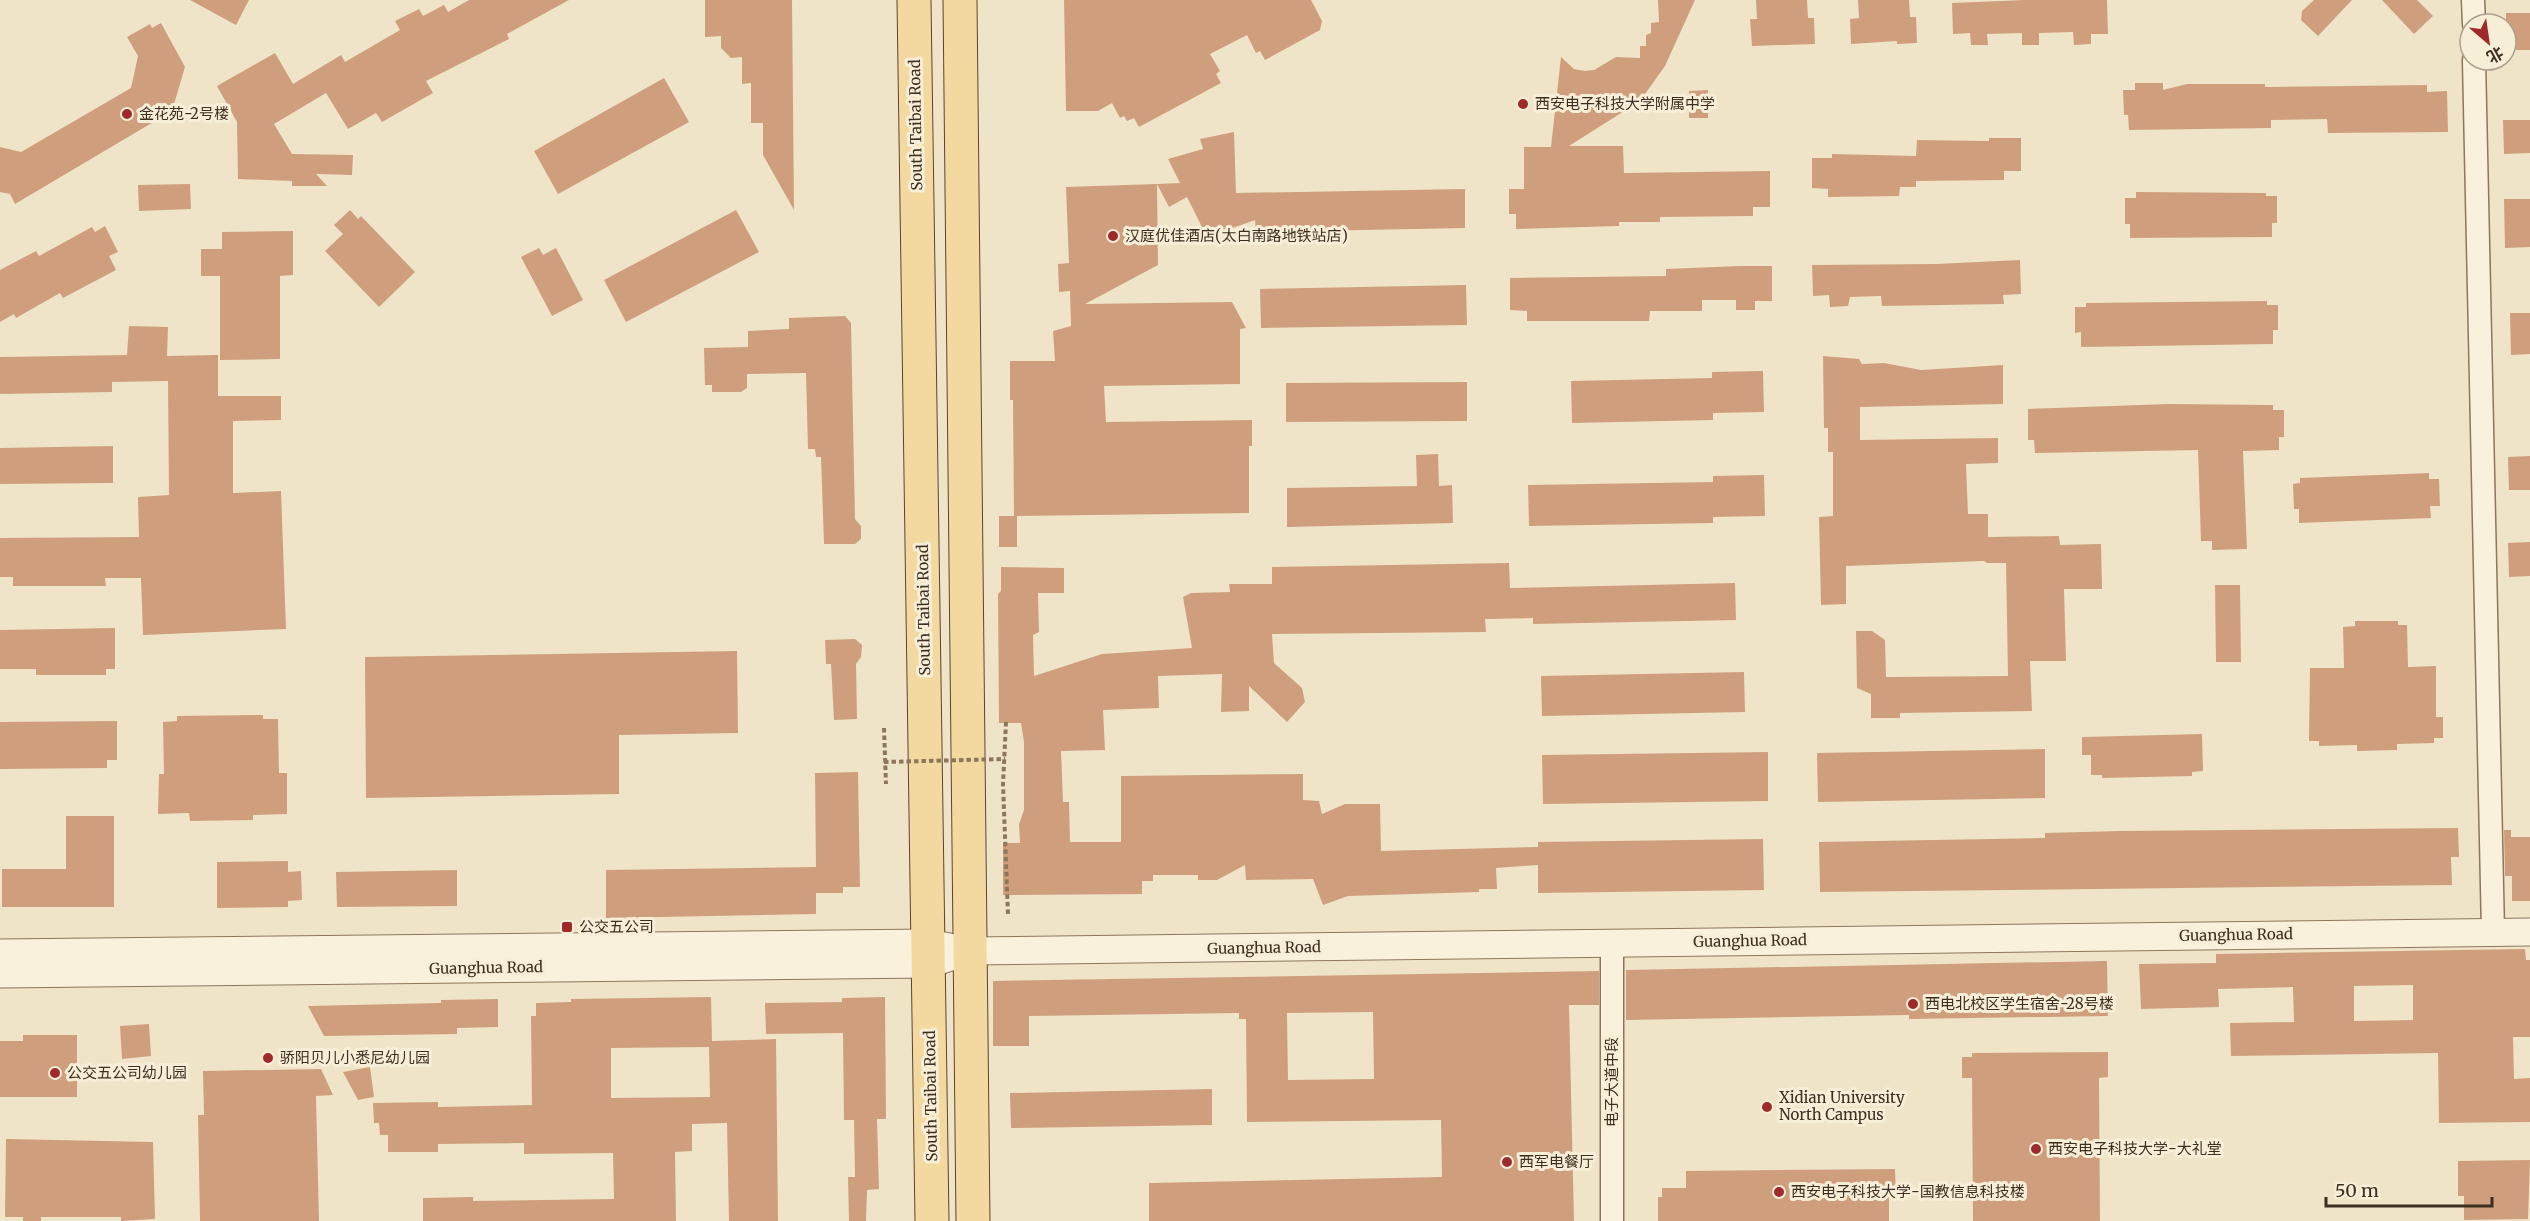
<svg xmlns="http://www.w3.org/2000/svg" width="2530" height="1221" font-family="Merriweather,'Noto Sans SC',serif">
	<rect width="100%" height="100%" fill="#f0e4c8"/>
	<path fill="#cf9f7d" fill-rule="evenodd" d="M190,0H249L236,25Z
		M469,0H569L507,34L509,39L426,81L433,93L382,122L376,113L348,129L326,93L274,124L292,154L353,155L352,175L316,174L327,186H292V181L238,179L237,122L217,86L275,53L293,84L341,55L345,62L400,30L395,21L419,9L423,16L444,5L448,12Z
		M705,0H792L794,210L763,155V123H751V83L742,84V57L731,58L721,48V36L705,37Z
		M1064,0H1311L1322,21L1320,30L1265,60L1260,51L1256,53L1247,35L1210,54L1220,71L1216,74L1221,83L1139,127L1134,118L1127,121L1124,116L1120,118L1112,103L1098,111H1066Z
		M1658,0H1695L1665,66L1640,101L1569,146H1623L1624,173L1770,171V207H1753V216L1660,217V222H1619V226L1516,229V214H1509V189H1524V147H1551L1561,57L1574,69L1585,71L1594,70L1616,57L1640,58V46H1646V35L1651,33V23L1659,22Z
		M1756,0H1807L1808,18H1814L1815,44L1752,46L1750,19H1757Z
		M1858,0H1909L1910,17H1916L1917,43L1897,44V41L1851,44L1850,19L1859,18Z
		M2025,0H2107L2108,34H2091V44L2074,45L2073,32L2039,33V45H2022V33L1987,34L1988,45H1971L1970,33L1953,34L1952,3Z
		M2314,0H2352L2318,36L2301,20L2302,11Z
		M2382,0H2417L2433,16L2414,34Z
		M2506,13H2530V50H2506Z
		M161,23L185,67L172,111L15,204L10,194L0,192V147L21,152L131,88L138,56L127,37L150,24L152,28Z
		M664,78L689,122L558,194L534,151Z
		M2135,83H2163V90L2187,84H2265V87L2427,85V92L2447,91L2448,132L2328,133L2327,119L2271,120V128L2129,130L2128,115H2124L2123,90H2135Z
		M1708,90V118H1689V91Z
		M2503,120H2530V153L2504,154Z
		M1234,132L1236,193L1465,189V228L1256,232L1255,220L1207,237L1187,197L1169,207L1157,184L1180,183L1168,159L1203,149L1200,139Z
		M1989,138H2021V171H2004V180L1916,181V187H1900L1899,196L1828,197V189L1812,188V158H1832V154L1916,156L1917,140L1989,141Z
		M190,184L191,209L139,211L138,185Z
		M1157,184L1158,265L1085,304L1232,302L1246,328L1240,329V384L1104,386L1106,422L1252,420V446H1249V513L1017,516V547H999V516H1014L1013,400H1010V361H1055L1053,331L1071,326L1070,291L1059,292L1058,264L1069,263L1066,187Z
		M2136,192L2266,193V196H2277V223H2272V237L2130,238V224H2125V198H2136Z
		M2504,199H2530V247L2505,248Z
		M350,210L358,219L361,216L415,272L379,307L325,251L343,234L334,225Z
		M736,210L759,252L626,322L604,280Z
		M105,226L118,252L109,256L116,270L63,298L60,293L16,318L14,314L0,322V270L36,251L39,256L92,227L95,232Z
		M293,231V275L280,276V359L220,360V276H201V249H222V232Z
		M539,248L543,255L556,248L583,300L552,316L521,257Z
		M2020,260L2021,294L2003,295L2004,304L1882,306L1881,296L1850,297L1848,306L1830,307L1829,295L1813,296L1812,265L1936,264Z
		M1740,266H1772V301H1755V310H1736V300H1702V311H1650L1649,321H1527V311L1510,310V278L1666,276V269Z
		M1466,285L1467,325L1261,328L1260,289Z
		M2267,301V305H2278V330H2273V344L2081,347V332L2075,333V307H2086V303Z
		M2510,313H2530V354L2511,355Z
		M845,316L851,323L855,519L861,526V539L855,544H824L821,457H816L815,449H808L806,373L747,374V388L741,392H712V385H705L704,348L748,347V331L789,329V318Z
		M129,326L168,327L167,356L218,355V396H281V420L233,421V493L281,491L286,629L143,635L141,578H105L106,586H13V577H0V538L139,537L138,497L169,495L168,381L112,382V392L0,394V357L127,355Z
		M1823,356L1859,359L1862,364L1884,363L1921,370L2003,365V404L1860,407V440L1998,438V463L1966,464L1968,514H1988V537L2059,536L2060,545L2101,544L2102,589H2064L2066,661H2030L2032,711L1900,713V718H1871V694L1857,688L1856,631H1872L1885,640L1886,677L2008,676L2006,563H1987L1984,561L1846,566V604L1821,605L1819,517L1833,516V452H1828V428H1824Z
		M1763,371L1764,412L1713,413V420L1572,423L1571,381L1712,378V372Z
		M1467,382V421L1286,422V383Z
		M2170,404L2273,405V410H2284V437H2279V450L2243,451L2247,549L2212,550V541H2201L2198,450L2035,453L2034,440H2028V409Z
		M113,446V483L0,484V448Z
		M1438,454L1439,486L1452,485L1453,523L1287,527V488L1417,486L1416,455Z
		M2530,456V490H2509L2508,457Z
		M2429,473V479H2439L2440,506H2430L2431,518L2299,523V509H2294L2293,484L2300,483V478Z
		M1764,475L1765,516L1713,517V523L1529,526L1528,485L1713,482V476Z
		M2530,542V576L2509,577L2508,543Z
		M1509,563L1510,588L1735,583L1736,620L1533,624V618L1485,619L1486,632L1272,634L1274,663L1302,688L1305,702L1287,722L1249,686V711L1221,712L1222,674L1158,676L1159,708L1103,710L1105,750L1061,751L1063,802H1069L1070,842H1121V776L1303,774V800L1319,801L1322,814L1345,804H1380L1381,851L1538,847V842L1763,839L1764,890L1538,893V865L1496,868L1497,889H1479V892L1348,896L1323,905L1313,879L1246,880L1245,865L1217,880H1198V875H1153V881H1142V894L1003,895V843H1020L1019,824L1024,810V742L1021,723H999L998,594L1001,591V567L1064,568V593H1038L1039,632L1033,635L1034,676L1102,654L1192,648L1183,597L1191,593L1230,592L1229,584H1272V567Z
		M2215,585H2240L2241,662H2216Z
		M2355,621H2398V625H2407L2408,667L2436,666V717H2443V738H2434V743L2397,744V750L2357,751V745L2319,746V741H2309L2310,668H2344L2343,627L2355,626Z
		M115,628V669H106V675H36V669H0V630Z
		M855,639L862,645L861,657L856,664L857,719L834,720L831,664H826L825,640Z
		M737,651L738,733L619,735V794L366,798L365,657Z
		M1744,672L1745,712L1542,716L1541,676Z
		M263,715V719H278L279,773H287V814L253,815V820L190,821L189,813L158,814L159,774H164L163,722L177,721V716Z
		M117,721V760H107V768L0,769V722Z
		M2202,734L2203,771L2192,772V776L2102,778V775H2091V755H2082V737Z
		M2045,749V798L1818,802L1817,753Z
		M1768,752V801L1543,804L1542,755Z
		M858,772L860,887H843V893H816V914L606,918V870L816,867L815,773Z
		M66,816H114V907H2V869H66Z
		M2458,828L2459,857H2451L2452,885L1820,892L1819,842L2045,838V833L2121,831Z
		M2504,830H2511V837H2530V901H2512V876H2505Z
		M288,861V872L301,871L302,900L288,901V907L217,908V862Z
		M457,870V906L337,907L336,872Z
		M2525,949L2526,960H2530V1037H2513L2514,1079L2530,1078V1122L2439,1123L2438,1053L2231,1056L2230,1023L2294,1022L2293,987L2218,989L2219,1007L2141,1009L2139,964L2216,963V954ZM2413,985V1020L2354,1021V986Z
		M2107,961L2108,1016L1909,1019V1015L1626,1020V970Z
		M1599,971V1005H1569L1574,1221H1149V1183L1442,1177L1441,1120L1247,1122L1246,1019H1239V1013L1029,1016V1046H993V981ZM1373,1012L1374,1079L1288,1080L1287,1013Z
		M711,997L712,1041L776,1039L778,1221H729L727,1123L692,1124V1151L675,1152L676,1221H423V1198L473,1197V1201L614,1199L613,1153L524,1154V1143L438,1144V1152H388V1135H380L379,1123H374L373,1103L438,1102V1107L532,1105L531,1016H536V1003L571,1002V999ZM709,1047L710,1097L611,1098V1048Z
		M885,997L886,1119H877L879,1189L867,1190L866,1221H849L848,1177H855L854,1120H844L843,1033L766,1034L765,1003L842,1002V998Z
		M498,999V1027L457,1028V1034L324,1036L308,1006L441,1003V1000Z
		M149,1024L151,1056L122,1059L120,1026Z
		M23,1035H77V1097H0V1041H23Z
		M2108,1052V1077L2099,1078L2100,1221H1973L1972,1078H1962V1057H1972V1053Z
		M370,1067L374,1097L358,1100L343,1072Z
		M321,1069L333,1095L316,1096L319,1221H200L198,1115H204L203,1071Z
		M1212,1089V1125L1011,1128L1010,1093Z
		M6,1139L153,1142L155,1219L121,1221V1217H41V1221H23V1217H5Z
		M2530,1160L2528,1219L2464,1220V1196H2458V1161Z
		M1895,1169L1896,1197H1889V1221H1658V1197H1662V1188H1686V1171Z"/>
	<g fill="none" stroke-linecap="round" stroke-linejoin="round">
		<defs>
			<path id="minor" d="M2473,0L2474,24
				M2474,60L2493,932
				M1612,1221V943"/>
			<path id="tertiary" d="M0,953L929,943L949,947
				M0,974L929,964L970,951L2530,932"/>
			<path id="primary" d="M914,0L932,1221
				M960,0L973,1221"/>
		</defs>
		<use href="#minor" stroke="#8d765c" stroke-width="25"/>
		<use href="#tertiary" stroke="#8d765c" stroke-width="29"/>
		<use href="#primary" stroke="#5b4430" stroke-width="35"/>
		<path stroke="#8d765c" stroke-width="4" stroke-dasharray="4.5 3" stroke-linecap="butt" d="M1006,722L1003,784L1008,915
			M884,728L886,784"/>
		<use href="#minor" stroke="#faf1dc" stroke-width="22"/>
		<use href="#tertiary" stroke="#faf1dc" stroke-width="27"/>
		<use href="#primary" stroke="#f3d9a0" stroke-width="33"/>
		<path stroke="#8d765c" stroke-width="4" stroke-dasharray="4.5 3" stroke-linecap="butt" d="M884,762L1005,759"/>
	</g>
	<g fill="#9e2a2b" stroke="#f7eed8" stroke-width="2">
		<circle cx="1523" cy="104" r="6"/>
		<circle cx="127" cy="114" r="6"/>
		<circle cx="1113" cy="236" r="6"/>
		<rect x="561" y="921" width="12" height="12" rx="3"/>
		<circle cx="1913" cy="1004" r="6"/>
		<circle cx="268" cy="1058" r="6"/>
		<circle cx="55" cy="1073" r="6"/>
		<circle cx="1767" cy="1107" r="6"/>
		<circle cx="2036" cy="1149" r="6"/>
		<circle cx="1507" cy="1162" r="6"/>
		<circle cx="1779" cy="1192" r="6"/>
	</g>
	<g text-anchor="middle" stroke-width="6" stroke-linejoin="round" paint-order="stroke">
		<g font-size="15" fill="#3d2e20" stroke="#f7eed8" text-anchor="start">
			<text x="1535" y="109">西安电子科技大学附属中学</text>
			<text x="139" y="119">金花苑-2号楼</text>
			<text x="1125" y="241">汉庭优佳酒店(太白南路地铁站店)</text>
			<text x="579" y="932">公交五公司</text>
			<text x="1925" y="1009">西电北校区学生宿舍-28号楼</text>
			<text x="280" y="1063">骄阳贝儿小悉尼幼儿园</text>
			<text x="67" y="1078">公交五公司幼儿园</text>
			<text x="1779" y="1103">Xidian University<tspan x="1779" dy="17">North Campus</tspan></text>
			<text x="2048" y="1154">西安电子科技大学-大礼堂</text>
			<text x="1519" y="1167">西军电餐厅</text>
			<text x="1791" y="1197">西安电子科技大学-国教信息科技楼</text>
		</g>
		<g font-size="15" fill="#3d2e20" stroke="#f7eed8">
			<text transform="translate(916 125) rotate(-91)" y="5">South Taibai Road</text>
			<text transform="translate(924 610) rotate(-91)" y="5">South Taibai Road</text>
			<text transform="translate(2236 935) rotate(-1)" y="5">Guanghua Road</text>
			<text transform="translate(1750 941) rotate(-1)" y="5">Guanghua Road</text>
			<text transform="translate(1264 948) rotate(-1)" y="5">Guanghua Road</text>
			<text transform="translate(486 968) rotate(-1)" y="5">Guanghua Road</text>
			<text transform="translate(1612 1082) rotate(-90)" y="5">电子大道中段</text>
			<text transform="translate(931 1096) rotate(-91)" y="5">South Taibai Road</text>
		</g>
	</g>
	<g transform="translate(2488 42) rotate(151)"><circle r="28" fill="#f7eed8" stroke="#ada18e" stroke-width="1.5"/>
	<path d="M0-4.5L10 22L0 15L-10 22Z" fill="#9e2a2b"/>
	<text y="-9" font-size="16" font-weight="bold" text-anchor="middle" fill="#3d2e20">北</text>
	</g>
	<path d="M2326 1197v9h166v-9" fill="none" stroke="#3d2e20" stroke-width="3"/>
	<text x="2335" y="1197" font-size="18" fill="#3d2e20" stroke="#f7eed8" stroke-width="4.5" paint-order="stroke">50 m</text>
</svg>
